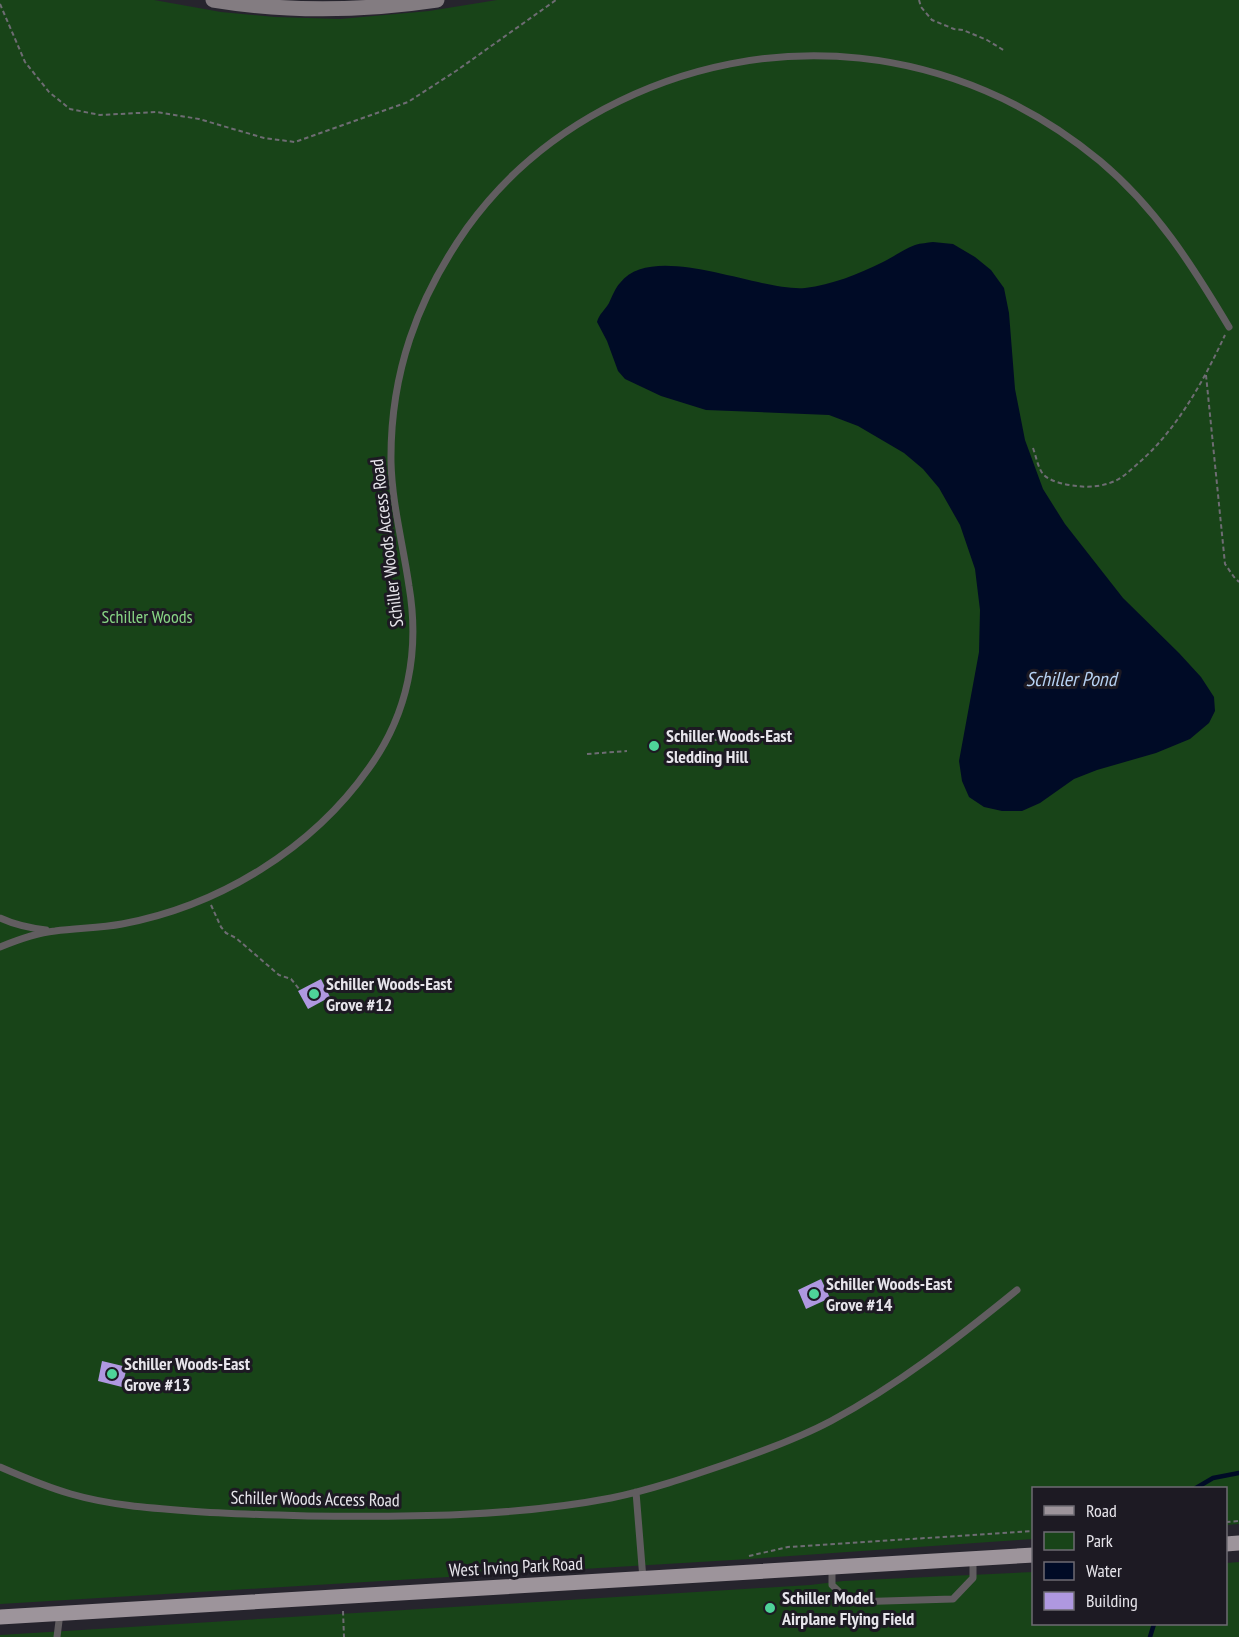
<svg xmlns="http://www.w3.org/2000/svg" width="1239" height="1637" font-family="'PT Sans Narrow',sans-serif">
	<rect width="100%" height="100%" fill="#26242d"/>
	<path fill="#184418" d="M0,0H154L221,12L275,17L340,19L429,11L497,0H1239V1524L1226,1525V1488H1034L1033,1539L749,1559L0,1604Z
		M1239,1562V1637H0V1635L810,1585L843,1581L1033,1572L1034,1624H1226V1563Z"/>
	<path fill="#000b26" d="M933,242L953,244L975,257L991,270L1004,288L1009,313L1015,389L1025,440L1043,489L1065,524L1123,598L1179,653L1201,677L1214,697L1215,711L1209,723L1190,739L1156,753L1097,770L1074,779L1040,803L1022,811H1002L984,807L969,797L962,781L959,761L979,652L980,610L975,569L960,525L939,488L923,469L904,453L858,426L829,415L706,410L661,396L625,379L618,371L607,341L597,322C599,314 605,310 609,303C612,297 615,288 620,283C654,240 758,292 805,288C832,285 858,274 883,262C893,257 904,249 915,245C921,243 927,243 933,242Z"/>
	<g fill="none" stroke-linecap="round" stroke-linejoin="round">
		<path stroke="#000b26" stroke-width="4.5" d="M1196,1488L1213,1478L1239,1473
			M1150,1637L1154,1624"/>
	</g>
	<path fill="#af98e0" d="M321,979L330,997L308,1009L298,991Z
		M821,1279L830,1298L806,1309L798,1290Z
		M102,1361L127,1367L122,1387L98,1381Z"/>
	<g fill="none" stroke-linecap="round" stroke-linejoin="round">
		<path stroke="#6e6c73" stroke-width="2" stroke-dasharray="4.5 3" stroke-linecap="butt" d="M919,0L921,7L932,20L954,29L963,30L987,40L1005,51
			M0,4L25,62L49,92L70,109L100,115L157,112L199,119L264,138L295,142L408,102L456,71L556,0
			M1206,375L1225,564L1234,577L1239,582
			M1033,448C1036,456 1038,468 1043,474C1050,482 1067,485 1077,486C1090,488 1105,486 1117,480C1126,475 1134,467 1142,460C1179,426 1204,380 1225,335
			M677,744L725,739
			M587,754L627,751
			M211,905L221,927L226,933L236,938L279,975L291,979L300,990
			M1226,1522L1239,1521
			M749,1556L788,1547L1034,1531
			M343,1611L344,1637"/>
		<path stroke="#615d60" stroke-width="7" d="M0,918C15,925 29,928 46,930
			M0,947C17,940 36,933 55,931C77,928 100,928 122,924C219,906 312,849 369,768C408,714 420,651 409,586C403,544 392,504 391,462C390,374 417,299 467,228C503,178 550,138 604,109C767,22 958,43 1100,161C1156,208 1192,265 1229,327
			M0,1467C23,1477 46,1487 71,1494C109,1505 149,1508 189,1511C228,1514 268,1515 308,1516C409,1517 512,1517 611,1498C650,1490 688,1477 726,1464C761,1452 797,1439 831,1421C898,1385 958,1338 1017,1290
			M636,1492L643,1579
			M832,1567V1585L850,1602L953,1599L973,1578V1559
			M57,1637L60,1613"/>
		<path stroke="#837c81" stroke-width="15" d="M213,0C286,12 364,11 437,0"/>
		<path stroke="#9d949b" stroke-width="15" d="M1226,1544L1239,1543
			M0,1617L1034,1555"/>
	</g>
	<g fill="#4ed399" stroke="#1d1a23" stroke-width="2">
		<circle cx="654" cy="746" r="6"/>
		<circle cx="314" cy="994" r="6"/>
		<circle cx="814" cy="1294" r="6"/>
		<circle cx="112" cy="1374" r="6"/>
		<circle cx="770" cy="1608" r="6"/>
	</g>
	<g text-anchor="middle" stroke-width="6" stroke-linejoin="round" paint-order="stroke">
		<g font-size="18" fill="#e7e5eb" stroke="#1d1a23">
			<text transform="translate(387 543) rotate(-97)" y="6">Schiller Woods Access Road</text>
			<text transform="translate(315 1499) rotate(1)" y="6">Schiller Woods Access Road</text>
			<text transform="translate(516 1567) rotate(-3)" y="6">West Irving Park Road</text>
		</g>
		<g font-size="18" fill="#88d685" stroke="#1d1a23">
			<text x="147" y="623">Schiller Woods</text>
		</g>
		<g font-size="18" font-weight="bold" fill="#e7e5eb" stroke="#1d1a23" text-anchor="start">
			<text x="666" y="742">Schiller Woods-East<tspan x="666" dy="21">Sledding Hill</tspan></text>
			<text x="326" y="990">Schiller Woods-East<tspan x="326" dy="21">Grove #12</tspan></text>
			<text x="826" y="1290">Schiller Woods-East<tspan x="826" dy="21">Grove #14</tspan></text>
			<text x="124" y="1370">Schiller Woods-East<tspan x="124" dy="21">Grove #13</tspan></text>
			<text x="782" y="1604">Schiller Model<tspan x="782" dy="21">Airplane Flying Field</tspan></text>
		</g>
		<g font-size="20" font-style="italic" fill="#b6d1f2" stroke="#1d1a23">
			<text x="1071" y="686">Schiller Pond</text>
		</g>
	</g>
	<rect x="1032" y="1487" width="195" height="138" fill="#1d1a23" stroke="#6e6b73" stroke-width="1.5"/>
	<rect x="1044" y="1506" width="30" height="9" fill="#9d949b" stroke="#6e6b73" stroke-width="1.5"/>
	<text x="1086" y="1517" font-size="18" fill="#e7e5eb">Road</text>
	<rect x="1044" y="1532" width="30" height="18" fill="#184418" stroke="#6e6b73" stroke-width="1.5"/>
	<text x="1086" y="1547" font-size="18" fill="#e7e5eb">Park</text>
	<rect x="1044" y="1562" width="30" height="18" fill="#000b26" stroke="#6e6b73" stroke-width="1.5"/>
	<text x="1086" y="1577" font-size="18" fill="#e7e5eb">Water</text>
	<rect x="1044" y="1592" width="30" height="18" fill="#af98e0" stroke="#6e6b73" stroke-width="1.5"/>
	<text x="1086" y="1607" font-size="18" fill="#e7e5eb">Building</text>
</svg>
